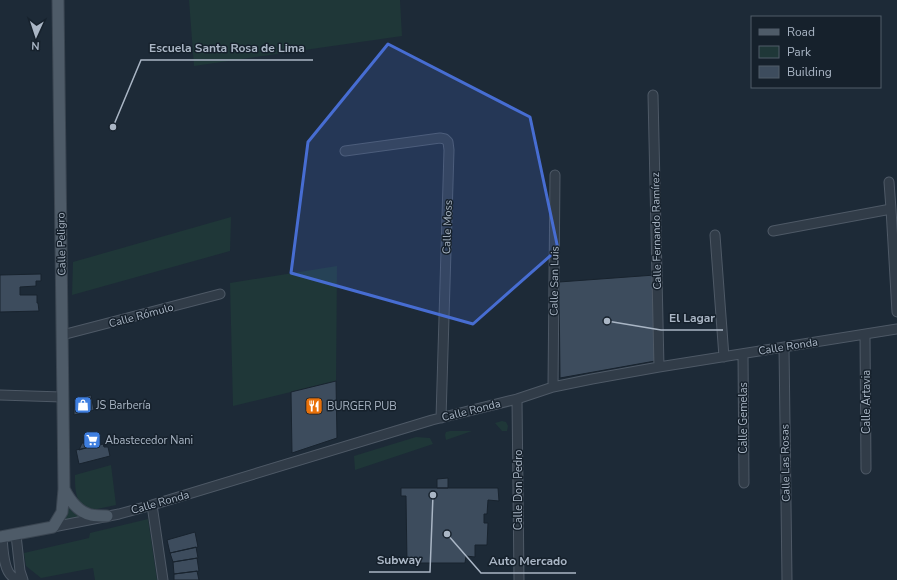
<svg xmlns="http://www.w3.org/2000/svg" width="897" height="580" font-family="'Nunito Sans',sans-serif">
	<rect width="100%" height="100%" fill="#1d2a37"/>
	<path fill="#1f3738" d="M189,0H400L402,36L194,66Z
		M231,217L230,251L72,295L73,262Z
		M337,266L336,381L233,406L230,283Z
		M502,421L506,422L508,426L507,431H502L495,423Z
		M450,431H472L446,440L445,435L446,432Z
		M416,437L430,438L433,444L355,470L354,456Z
		M111,465L116,505C110,506 103,508 97,509C75,510 75,491 75,475Z
		M69,508L74,513L86,519L64,524L65,510Z
		M148,519L157,580H95L93,568L41,578L26,566L24,553L89,538L90,533Z"/>
	<path fill="#3d4c5d" stroke="#18232e" d="M41,274V281H36V286L20,287V295H37V303H38L39,311L0,312V275Z
		M655,275V361L560,378L559,282Z
		M336,381L337,438L292,453L291,392Z
		M91,395L94,410L74,415V399Z
		M99,435L100,444L79,450L82,443H84L83,437Z
		M103,444L104,447H108L110,456L79,464L76,450Z
		M448,478V488H437V479Z
		M401,488H498L499,501L488,500L487,514H484V523H488L487,545H475V557L466,556L465,563H407L406,496H401Z
		M195,532L198,547L170,553L167,540Z
		M196,547L198,558L173,562L170,553Z
		M197,558L199,571L174,574L173,562Z
		M197,571L199,580H174V574Z"/>
	<g fill="none" stroke-linecap="round" stroke-linejoin="round">
		<defs>
			<path id="minor" d="M653,95L659,367
				M345,151L440,138L445,139L448,142L449,150L441,418
				M889,182L891,209L897,312
				M773,231L891,209
				M715,235L724,357
				M62,335L220,294
				M865,335L866,469
				M784,347L787,580
				M743,354L744,483
				M553,387L555,175
				M0,395L62,397
				M517,399L519,580
				M152,505L163,580
				M53,527L119,514L152,505L432,420L517,399L553,387L592,379L659,367L897,329
				M16,535L20,571L23,580
				M2,537C3,547 3,571 13,577C15,578 20,578 22,579"/>
			<path id="major" d="M64,489C70,501 78,512 91,515C97,516 102,516 107,516
				M0,537L53,527L62,512L64,489L58,0"/>
		</defs>
		<use href="#minor" stroke="#4e5966" stroke-width="11"/>
		<use href="#major" stroke="#3a4551" stroke-width="13"/>
		<use href="#minor" stroke="#313c48" stroke-width="9"/>
		<use href="#major" stroke="#4e5b68" stroke-width="11"/>
	</g>
	<path fill="#476dd2" fill-opacity="0.2" stroke="#476dd2" stroke-width="3" stroke-linejoin="round" d="M388,44L530,117L558,249L473,324L291,273L308,142Z"/>
	<defs>
		<symbol id="shop-square" viewBox="-11 -11 22 22"><rect x="-9" y="-9" width="18" height="18" rx="4" fill="#3f7fe0" stroke="#16212c"/><path d="M-5-2.5h2.3a2.7 3.5 0 0 1 5.4 0H5L5.5 6h-11ZM-1.5-2.5h3a1.5 2.3 0 0 0-3 0Z" fill="#fff"/></symbol>
		<symbol id="restaurant-square" viewBox="-11 -11 22 22"><rect x="-9" y="-9" width="18" height="18" rx="4" fill="#e8710a" stroke="#16212c"/><path d="M-5-6h1v4h1v-4h1v4h1v-4h1v5L-1.5 .5V6h-2V.5L-5-1ZM5-6V6H3V1.5H1.5Q1.5-4 5-6Z" fill="#fff"/></symbol>
		<symbol id="supermarket-square" viewBox="-11 -11 22 22"><rect x="-9" y="-9" width="18" height="18" rx="4" fill="#3f7fe0" stroke="#16212c"/><path d="M-6-5.5h2.5l.6 2H6L4.5 2H-2.5L-4.4-4H-6ZM-1.5 3.2a1.3 1.3 0 1 0 .1 0ZM3 3.2a1.3 1.3 0 1 0 .1 0Z" fill="#fff"/></symbol>
	</defs>
	<g fill-rule="evenodd">
		<use href="#shop-square" x="73" y="395" width="20" height="20"/>
		<use href="#restaurant-square" x="304" y="396" width="20" height="20"/>
		<use href="#supermarket-square" x="82" y="430" width="20" height="20"/>
	</g>
	<g text-anchor="middle" stroke-width="3" stroke-linejoin="round" paint-order="stroke">
		<g font-size="11" fill="#aab6c5" stroke="#16212c">
			<text transform="translate(447 227) rotate(-88)" y="4">Calle Moss</text>
			<text transform="translate(656 231) rotate(-91)" y="4">Calle Fernando Ramírez</text>
			<text transform="translate(61 244) rotate(-91)" y="4">Calle Peligro</text>
			<text transform="translate(554 281) rotate(-89)" y="4">Calle San Luis</text>
			<text transform="translate(141 315) rotate(-15)" y="4">Calle Rómulo</text>
			<text transform="translate(788 346) rotate(-9)" y="4">Calle Ronda</text>
			<text transform="translate(866 402) rotate(-90)" y="4">Calle Artavia</text>
			<text transform="translate(471 410) rotate(-14)" y="4">Calle Ronda</text>
			<text transform="translate(743 418) rotate(-90)" y="4">Calle Gemelas</text>
			<text transform="translate(785 463) rotate(-91)" y="4">Calle Las Rosas</text>
			<text transform="translate(518 490) rotate(-90)" y="4">Calle Don Pedro</text>
			<text transform="translate(160 502) rotate(-16)" y="4">Calle Ronda</text>
		</g>
		<g font-size="11" fill="#aab6c5" stroke="#16212c" text-anchor="start">
			<text x="96" y="409">JS Barbería</text>
			<text x="327" y="410">BURGER PUB</text>
			<text x="105" y="444">Abastecedor Nani</text>
		</g>
	</g>
	<path fill="none" stroke="#aab6c5" stroke-width="1.5" d="M113 127L141 60H313M607 321L661 330H723M433 495L430 572H369M447 534L481 573H576"/>
	<g fill="#aab6c5" stroke="#16212c" stroke-width="1.5">
		<circle cx="113" cy="127" r="4"/>
		<circle cx="607" cy="321" r="4"/>
		<circle cx="433" cy="495" r="4"/>
		<circle cx="447" cy="534" r="4"/>
	</g>
	<g font-size="12" text-anchor="middle" font-weight="bold" fill="#aab6c5" stroke="#16212c" stroke-width="3" stroke-linejoin="round" paint-order="stroke">
		<text x="227" y="52">Escuela Santa Rosa de Lima</text>
		<text x="692" y="322">El Lagar</text>
		<text x="399" y="564">Subway</text>
		<text x="528" y="565">Auto Mercado</text>
	</g>
	<rect x="751" y="16" width="130" height="72" fill="#16212c" stroke="#515d69"/>
	<rect x="759" y="29" width="20" height="6" fill="#4e5b68" stroke="#515d69"/>
	<text x="787" y="36" font-size="12" fill="#aab6c5">Road</text>
	<rect x="759" y="46" width="20" height="12" fill="#1f3738" stroke="#515d69"/>
	<text x="787" y="56" font-size="12" fill="#aab6c5">Park</text>
	<rect x="759" y="66" width="20" height="12" fill="#3d4c5d" stroke="#515d69"/>
	<text x="787" y="76" font-size="12" fill="#aab6c5">Building</text>
	<g transform="translate(36 36) rotate(183)" stroke="#16212c" stroke-width="3" paint-order="stroke">
	<path d="M0-3L7 15L0 10L-7 15Z" fill="#aab6c5"/>
	<text y="-6" font-size="11" font-weight="bold" text-anchor="middle" fill="#aab6c5">N</text>
	</g>
</svg>
